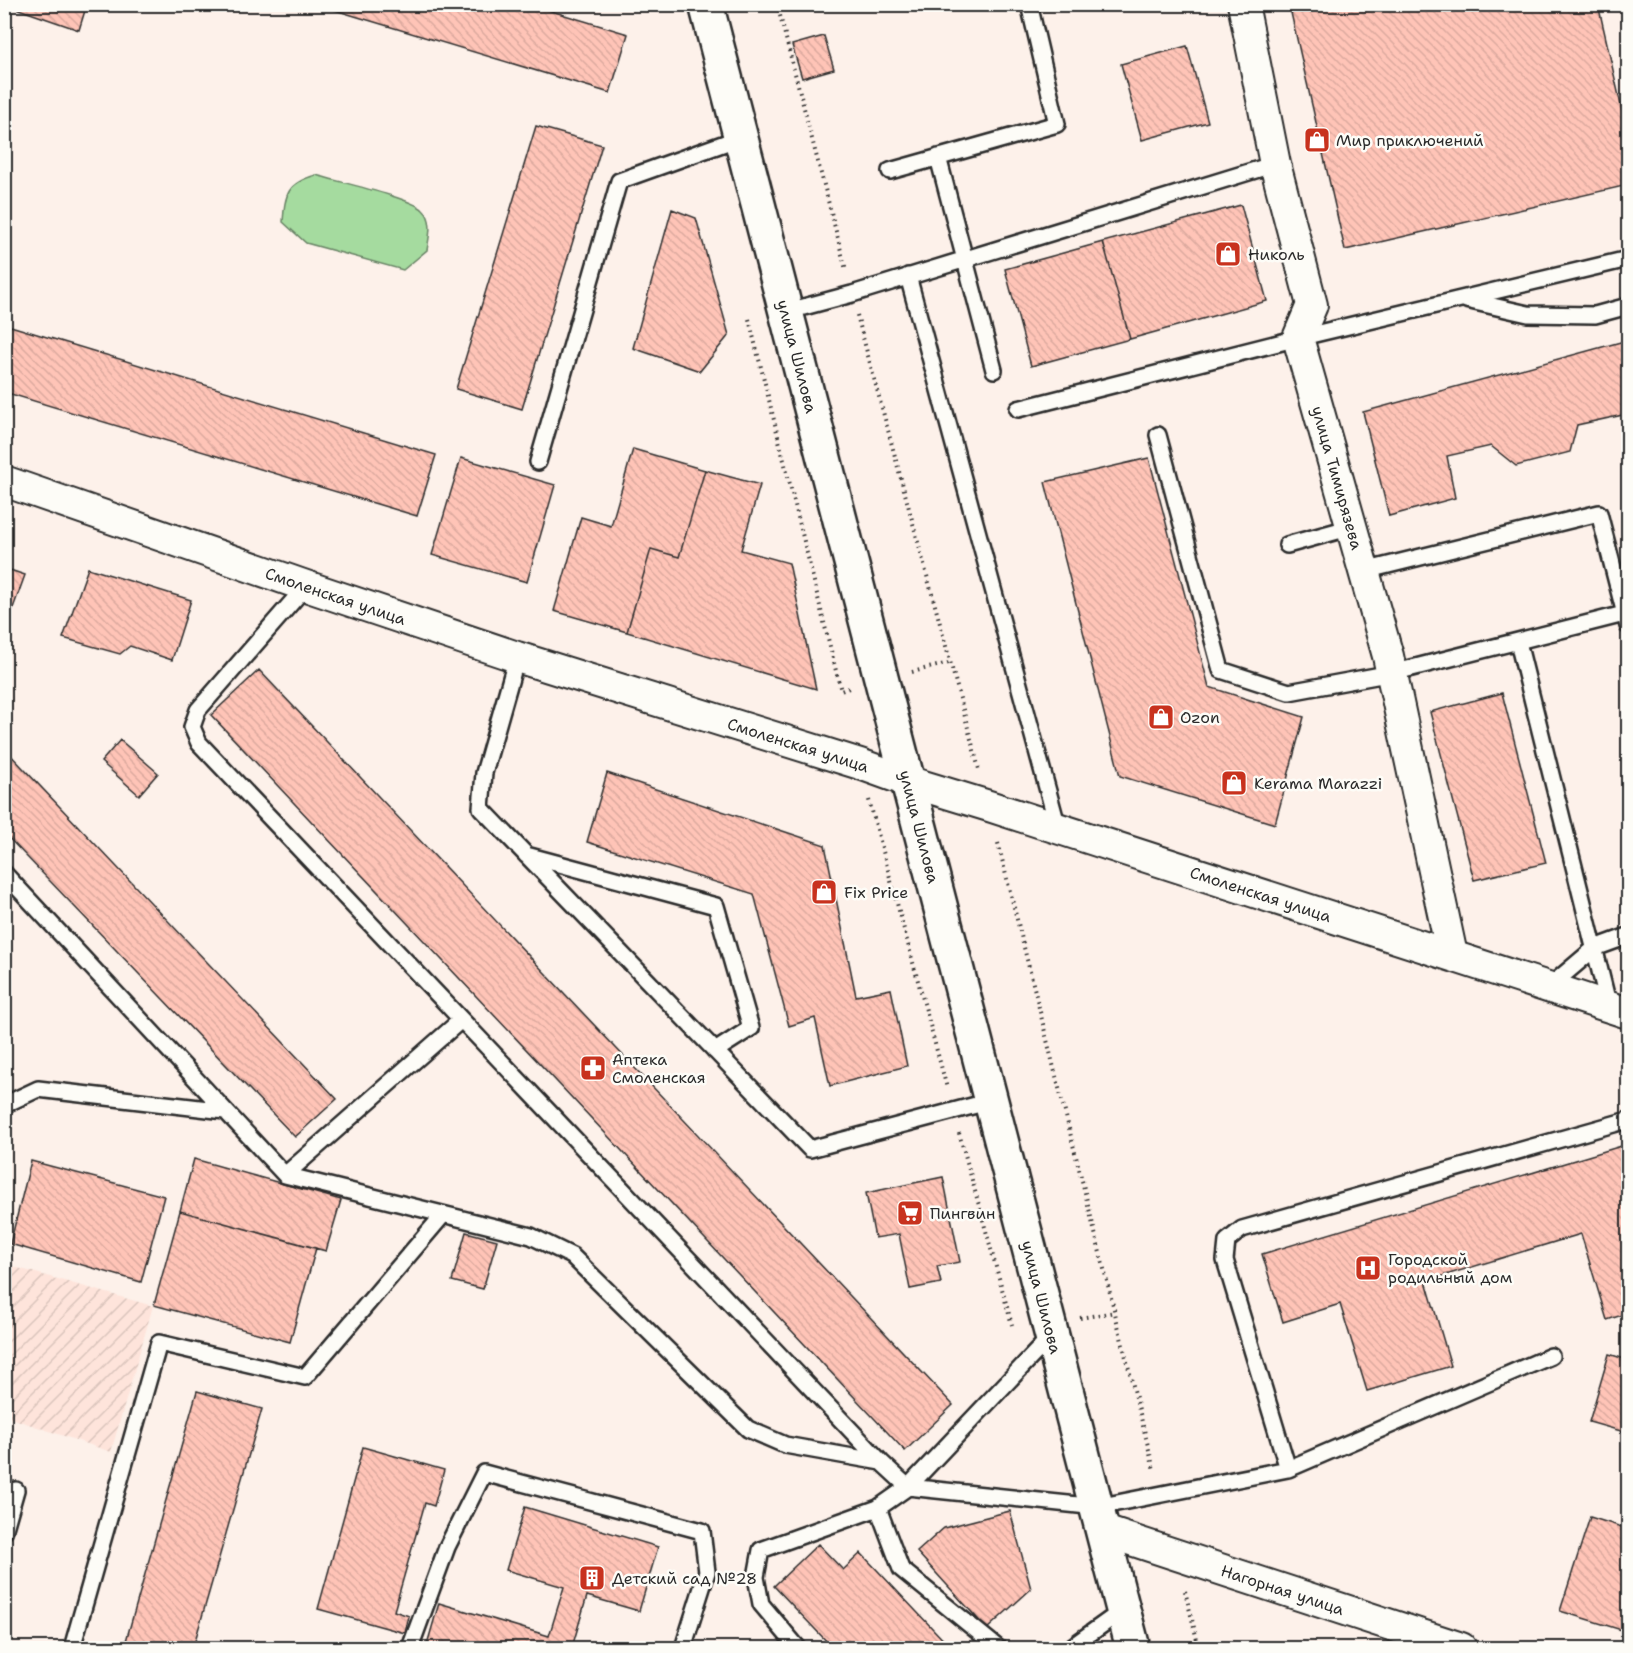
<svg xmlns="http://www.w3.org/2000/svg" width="1633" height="1653" font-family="'Shantell Sans',sans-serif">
	<defs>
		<pattern id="industrial-furrows" width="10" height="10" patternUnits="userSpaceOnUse" patternTransform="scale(1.5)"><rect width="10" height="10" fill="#fee4db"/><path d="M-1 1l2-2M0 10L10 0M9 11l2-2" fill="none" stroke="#dac4bc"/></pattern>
		<pattern id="building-back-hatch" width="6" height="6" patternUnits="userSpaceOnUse" patternTransform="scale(1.5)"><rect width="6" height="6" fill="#ffc4b7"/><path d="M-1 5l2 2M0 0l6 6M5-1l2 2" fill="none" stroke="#dba99e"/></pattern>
	</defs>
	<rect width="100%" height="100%" fill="#fdf1ea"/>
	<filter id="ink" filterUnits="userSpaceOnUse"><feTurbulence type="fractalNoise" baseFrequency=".0167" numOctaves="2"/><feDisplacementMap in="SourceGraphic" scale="12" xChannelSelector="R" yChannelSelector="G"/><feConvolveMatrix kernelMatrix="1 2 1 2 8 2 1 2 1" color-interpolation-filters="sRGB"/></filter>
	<g filter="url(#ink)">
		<path fill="url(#industrial-furrows)" d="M4,1264L153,1306L111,1452L5,1416Z"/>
		<path fill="#a5db9f" stroke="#688365" stroke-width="1.5" d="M316,175C335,181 412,198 423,210C434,220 429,237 427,250L403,270L306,243L283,222C285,194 287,183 316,175Z"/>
		<path fill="url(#building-back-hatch)" stroke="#2b2b2b" stroke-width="1.5" d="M4,4H87L79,30Z
			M315,4H528L628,34L610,93Z
			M1289,4H1598L1628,136V185L1345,250Z
			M824,36L834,69L802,78L792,45Z
			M1187,46L1208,122L1142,140L1121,64Z
			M536,126L602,145L522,409L456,389Z
			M1241,205L1267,301L1130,339L1103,242Z
			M672,209L696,218L729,335L700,371L633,348Z
			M1103,242L1130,339L1031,366L1005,269Z
			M4,324L436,455L417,516L4,392Z
			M1628,340V435L1623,415L1577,425L1570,452L1516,466L1491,446L1447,456L1455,498L1389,516L1363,412Z
			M633,449L705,470L679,557L651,549L627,632L554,611L581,517L611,526Z
			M461,458L555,485L527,582L432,555Z
			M1149,458L1209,687L1304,717L1275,824L1120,776L1045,482Z
			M705,470L760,485L741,550L789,563L816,689L627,632L651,549L679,557Z
			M4,568L25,575L4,633Z
			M88,568L191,600L172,660L130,646L120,654L63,638Z
			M259,670L953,1405L905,1451L211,715Z
			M1502,693L1546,863L1474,880L1430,712Z
			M120,740L158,773L139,795L101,762Z
			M4,748L337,1099L295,1137L4,833Z
			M607,773L825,845L856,996L891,989L907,1066L830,1086L815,1018L789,1026L754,894L587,842Z
			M1628,1144V1313L1607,1320L1581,1234L1426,1281L1451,1366L1367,1391L1340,1304L1283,1322L1262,1254Z
			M194,1159L341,1200L326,1251L180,1211Z
			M31,1161L164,1196L141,1282L10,1244Z
			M943,1177L960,1262L937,1266L941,1283L910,1289L899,1234L875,1238L866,1193Z
			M180,1211L316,1248L290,1342L154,1305Z
			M466,1232L497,1240L483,1289L452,1281Z
			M1609,1354L1628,1360V1433L1589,1422Z
			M197,1391L262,1409L193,1648H124Z
			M363,1447L444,1470L434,1506L425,1503L394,1611L409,1616L405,1633L318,1609Z
			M525,1507L658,1547L639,1611L587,1596L573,1644L587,1648H426L439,1603L549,1636L564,1587L506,1570Z
			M1010,1511L1031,1589L987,1629L917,1552L944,1528Z
			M1590,1517L1628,1529V1632L1560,1611Z
			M818,1544L843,1570L861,1553L951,1648H833L774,1586Z"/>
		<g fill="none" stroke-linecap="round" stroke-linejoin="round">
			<defs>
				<path id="lane" d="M938,157L994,370
					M890,171L1057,124L1029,4
					M908,276L1058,828
					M1466,300L1528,314L1595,315L1628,306
					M785,312L852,294L1275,164
					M1018,409L1298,338L1628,259
					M1158,435L1221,670L1289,692L1392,673L1628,613
					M538,462L619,181L739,138
					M1287,545L1352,527
					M1364,571L1599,513L1628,626
					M306,586L198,710L192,727L199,743L881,1462L908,1487L1097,1507L1288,1469L1551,1356
					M1518,642L1609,1007
					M517,657L484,773L481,808L810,1149L991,1101
					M526,855L716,906L751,1028L715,1051
					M4,873L285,1175L531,1236L572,1256L748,1429L785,1445L881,1462
					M1549,987L1595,948L1628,936
					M4,1105L38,1089L225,1111
					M285,1175L461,1020
					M1288,1469L1225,1260L1227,1241L1242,1229L1628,1120
					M878,1508L901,1569L998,1648
					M4,1532L16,1490
					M72,1648L159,1343L305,1377L443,1215
					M410,1648L447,1547L484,1473L702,1531L707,1572L683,1648
					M798,1648L761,1604L756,1577L761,1550L878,1508L908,1487L1052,1335
					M1070,1648L1123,1610"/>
				<g id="street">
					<path id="s1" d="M1243,4L1275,164L1312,305L1298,338L1388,656L1452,955"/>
					<path id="s2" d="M4,481L306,586L517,657L860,764L907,781L989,806L1628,1013"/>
					<path id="s3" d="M1104,1531L1461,1648"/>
				</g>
				<g id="primary">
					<path id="s4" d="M706,4L1133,1648"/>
				</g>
			</defs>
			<use href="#lane" stroke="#2b2b2b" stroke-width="20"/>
			<use href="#street" stroke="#2b2b2b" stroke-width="34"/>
			<use href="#primary" stroke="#2b2b2b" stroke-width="38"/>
			<path stroke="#2b2b2b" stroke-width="4" stroke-dasharray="1.5 4.5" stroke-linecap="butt" d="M777,4L846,270
				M857,315L979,769
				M749,319L841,691L849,688
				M912,672L949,663
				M869,800L947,1088
				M998,843L1154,1470
				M959,1133L1012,1325
				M1080,1318L1115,1312
				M1185,1591L1199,1648"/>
			<use href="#lane" stroke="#fdfcf7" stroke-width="15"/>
			<use href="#street" stroke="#fdfcf7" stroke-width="30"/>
			<use href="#primary" stroke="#fdfcf7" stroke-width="33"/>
		</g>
	</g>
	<defs>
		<symbol id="shop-square" viewBox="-11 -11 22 22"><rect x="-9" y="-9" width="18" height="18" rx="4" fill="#c8321e" stroke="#fdfcf7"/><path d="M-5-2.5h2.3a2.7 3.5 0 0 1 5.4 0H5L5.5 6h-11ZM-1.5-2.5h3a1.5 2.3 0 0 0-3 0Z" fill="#fff"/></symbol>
		<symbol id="pharmacy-square" viewBox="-11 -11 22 22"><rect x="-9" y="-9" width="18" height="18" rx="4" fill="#c8321e" stroke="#fdfcf7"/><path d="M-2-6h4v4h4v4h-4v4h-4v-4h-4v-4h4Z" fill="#fff"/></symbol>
		<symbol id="supermarket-square" viewBox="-11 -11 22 22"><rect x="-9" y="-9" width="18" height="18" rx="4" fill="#c8321e" stroke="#fdfcf7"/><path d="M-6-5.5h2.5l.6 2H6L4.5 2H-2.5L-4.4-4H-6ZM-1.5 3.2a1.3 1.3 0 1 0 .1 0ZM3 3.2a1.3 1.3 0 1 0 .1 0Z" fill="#fff"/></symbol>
		<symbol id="hospital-square" viewBox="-11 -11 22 22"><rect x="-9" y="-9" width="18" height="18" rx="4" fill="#c8321e" stroke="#fdfcf7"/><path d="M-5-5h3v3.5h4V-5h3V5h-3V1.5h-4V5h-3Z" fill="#fff"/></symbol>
		<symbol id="building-square" viewBox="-11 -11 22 22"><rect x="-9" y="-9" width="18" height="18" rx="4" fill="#c8321e" stroke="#fdfcf7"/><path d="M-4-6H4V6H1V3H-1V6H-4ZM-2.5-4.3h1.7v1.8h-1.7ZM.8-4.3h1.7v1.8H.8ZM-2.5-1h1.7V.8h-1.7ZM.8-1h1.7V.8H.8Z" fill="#fff"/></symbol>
	</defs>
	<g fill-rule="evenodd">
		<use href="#shop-square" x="1302" y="125" width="30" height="30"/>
		<use href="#shop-square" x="1213" y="239" width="30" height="30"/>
		<use href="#shop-square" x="1146" y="702" width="30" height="30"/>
		<use href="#shop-square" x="1219" y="768" width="30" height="30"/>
		<use href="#shop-square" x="809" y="877" width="30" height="30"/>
		<use href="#pharmacy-square" x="578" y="1053" width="30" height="30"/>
		<use href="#supermarket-square" x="895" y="1198" width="30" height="30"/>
		<use href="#hospital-square" x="1353" y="1253" width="30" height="30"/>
		<use href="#building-square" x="577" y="1563" width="30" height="30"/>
	</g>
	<g text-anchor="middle" stroke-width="5" stroke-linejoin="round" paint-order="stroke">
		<g font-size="16" fill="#2b2b2b" stroke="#fdfcf7" text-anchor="start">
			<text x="1336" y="146">Мир приключений</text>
			<text x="1248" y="260">Николь</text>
			<text x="1180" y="723">Ozon</text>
			<text x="1254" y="789">Kerama Marazzi</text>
			<text x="844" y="898">Fix Price</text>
			<text x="612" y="1065">Аптека<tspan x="612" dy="18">Смоленская</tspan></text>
			<text x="930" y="1219">Пингвин</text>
			<text x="1388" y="1265">Городской<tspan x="1388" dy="18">родильный дом</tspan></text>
			<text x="612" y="1584">Детский сад №28</text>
		</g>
		<g font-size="16" fill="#2b2b2b" stroke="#fdfcf7">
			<text dy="6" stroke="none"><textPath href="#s4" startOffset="364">улица Шилова</textPath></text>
			<text dy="6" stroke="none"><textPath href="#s1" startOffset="490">улица Тимирязева</textPath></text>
			<text dy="6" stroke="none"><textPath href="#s2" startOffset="351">Смоленская улица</textPath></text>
			<text dy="6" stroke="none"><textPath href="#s2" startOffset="837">Смоленская улица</textPath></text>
			<text dy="6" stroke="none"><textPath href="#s4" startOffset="850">улица Шилова</textPath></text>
			<text dy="6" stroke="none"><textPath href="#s2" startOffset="1323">Смоленская улица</textPath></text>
			<text dy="6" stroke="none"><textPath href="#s4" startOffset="1336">улица Шилова</textPath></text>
			<text dy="6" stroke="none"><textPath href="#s3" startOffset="188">Нагорная улица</textPath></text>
		</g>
	</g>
	<rect width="1633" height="1653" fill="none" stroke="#fdfcf7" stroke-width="24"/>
	<rect x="12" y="12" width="1609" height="1629" fill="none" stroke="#2b2b2b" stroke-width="2" filter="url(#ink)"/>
</svg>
